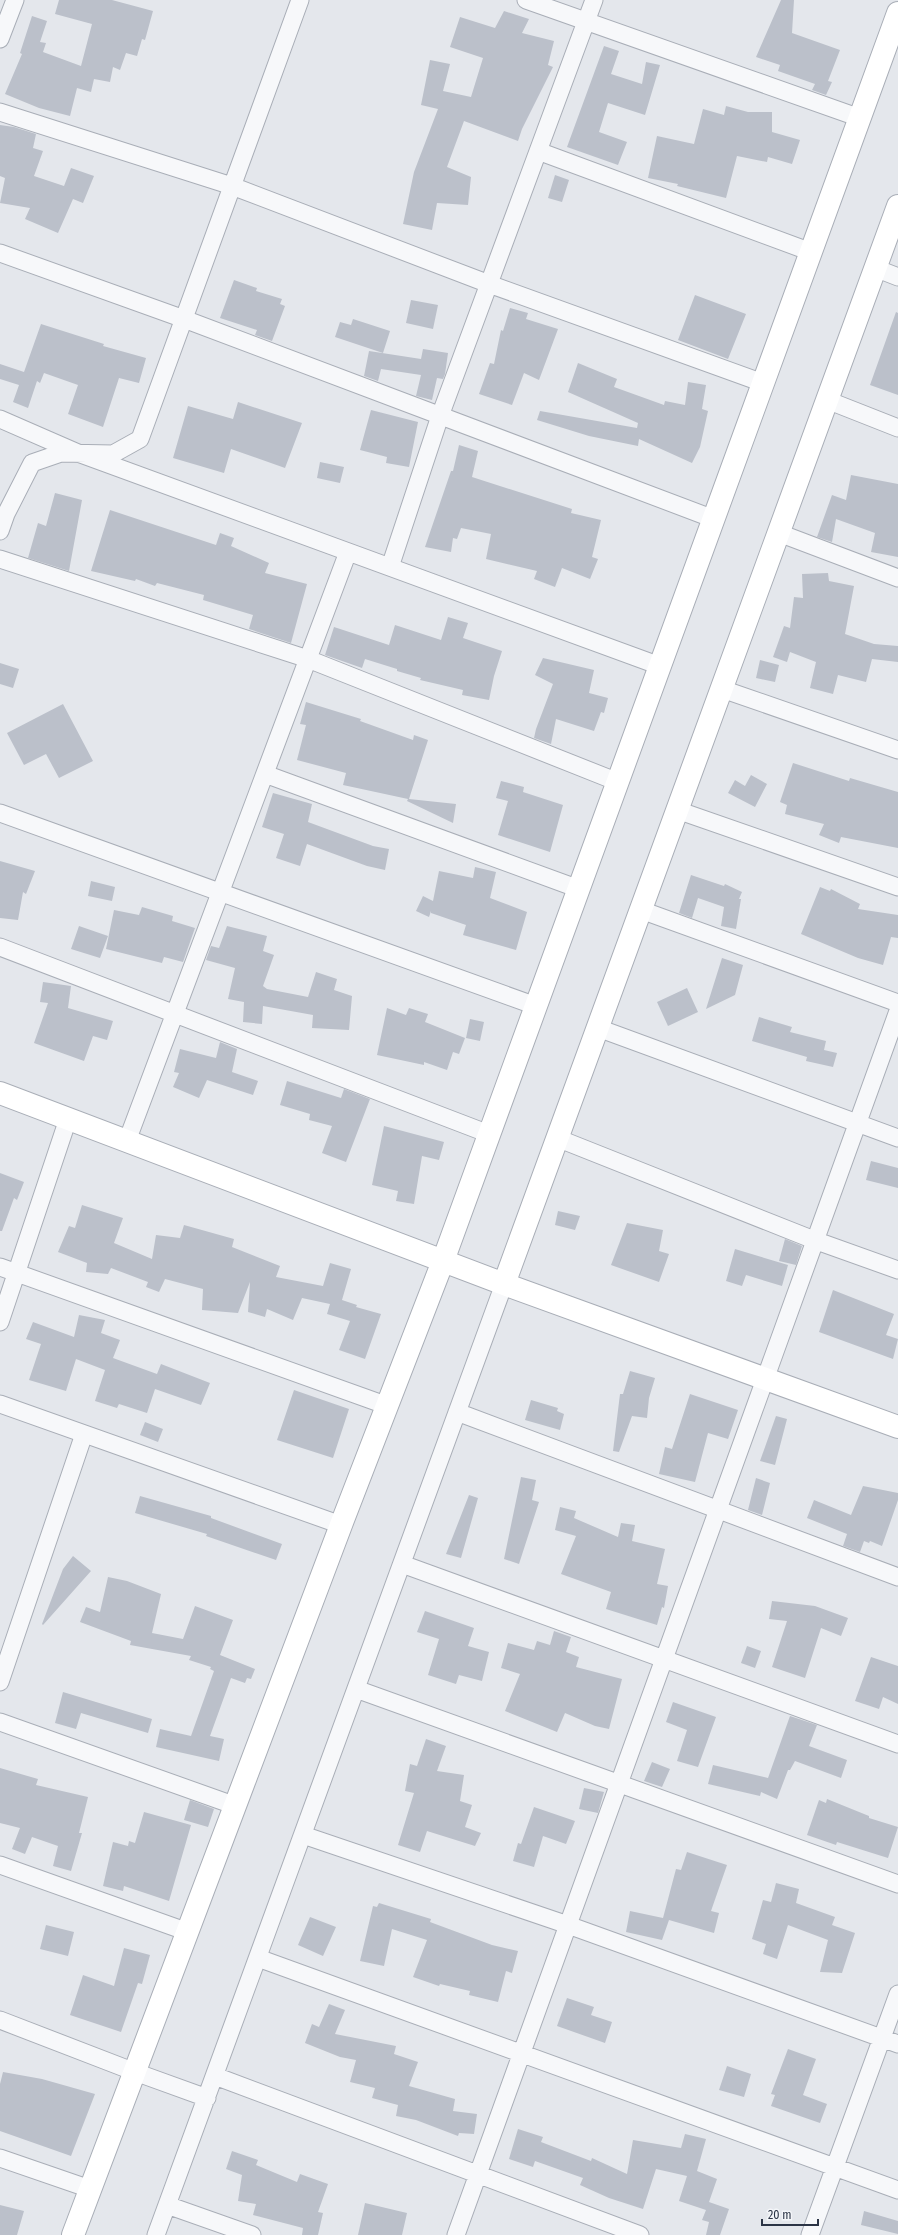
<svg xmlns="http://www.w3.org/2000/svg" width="898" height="2235" font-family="'Fira Sans Condensed',sans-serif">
	<rect width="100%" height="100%" fill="#e4e7ec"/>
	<path fill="#bbc0ca" d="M59,0H112L153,11L145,40L142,39L137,56L126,53L120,70L113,67L110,82L94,79L91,92L77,88L70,116L39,108L5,94L22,54L20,53L32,16L47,21L40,42L46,43L43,52L81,66L92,24L55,14Z
		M781,0H794L792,33L840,50L828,81L832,82L826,95L812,90L815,84L778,71L780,65L756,57Z
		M504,11L529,19L522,33L554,41L548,65L553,67L522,129L518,141L464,121L447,167L471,177L468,205L437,203L432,230L403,224L414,172L438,109L421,105L430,60L450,64L443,91L471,97L483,58L450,47L460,17L495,28Z
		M604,46L619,51L611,74L642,84L646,62L660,65L645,115L608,103L599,132L627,142L618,165L567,147Z
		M726,106L748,112H772V132L800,140L792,164L768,157L767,162L737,156L726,198L677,186L678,184L648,178L657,136L694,144L703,109L724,115Z
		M0,125L14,127L36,134L33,148L43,151L34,176L64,186L71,168L94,176L83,203L73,199L58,233L25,219L30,208L0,203L5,178L0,176Z
		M555,175L569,180L562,202L548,198Z
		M234,280L257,288L256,291L282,299L280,304L285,306L272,341L255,335L257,330L220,318Z
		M695,295L746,314L728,359L678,340Z
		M411,300L438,305L433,329L406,323Z
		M510,308L528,313L526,319L558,329L539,380L524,373L512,405L479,394L490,363L494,364L501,330L503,331Z
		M896,312L898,313V395L870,385Z
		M353,319L390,331L383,353L335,337L340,322L351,325Z
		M41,324L104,344L103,346L146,358L139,383L119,378L103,427L68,414L78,385L44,373L40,383L37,381L28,408L13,402L19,385L0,379V364L24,372Z
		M423,349L448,353L445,374L443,379L437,378L432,400L416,396L421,375L381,369L378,381L364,376L369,351L421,359Z
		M578,363L617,379L614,387L664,405L665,401L685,405L688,382L706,385L702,409L708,411L700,447L692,463L639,439L638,446L589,436L537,420L540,411L637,428L638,423L568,392Z
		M238,402L302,423L285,468L231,449L224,473L173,458L188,406L233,419Z
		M371,410L418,422L409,467L386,463L387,457L360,450Z
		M459,445L478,451L472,477L572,509L571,513L601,520L592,557L598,559L590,579L562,568L555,587L534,579L537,571L486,559L491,534L461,528L457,539L453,538L451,552L425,547L451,471H453Z
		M320,462L344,467L340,483L317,478Z
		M851,475L898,484V557L871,552L875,533L836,519L832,542L817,537L832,495L846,500Z
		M55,493L82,500L69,571L28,558L38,523L46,526Z
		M110,510L216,545L220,533L234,538L231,546L269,563L265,573L307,584L291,643L249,629L253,615L203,600L204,595L157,583L155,586L136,579L135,581L91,571Z
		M828,573L829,581L854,586L845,634L874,644L898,646V662L872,659L866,682L838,675L833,694L810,688L816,662L790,652L787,662L773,657L784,626L790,628L794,597L803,598L802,574Z
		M448,617L468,623L463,638L502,651L494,676L489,700L462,695L463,690L420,680L421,678L397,671V669L365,659L362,668L325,655L334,627L389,645L395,625L441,640Z
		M543,658L594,670L589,693L608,698L604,713L601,712L594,731L556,719L551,744L534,738L536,729L553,684L535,675Z
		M760,660L779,665L775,682L756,678Z
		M0,663L19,669L13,688L0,684Z
		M306,702L361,719L360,721L413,740L414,735L428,740L409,799L456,804L453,823L407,801L408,799L343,785L346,773L297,760L306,725L300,724Z
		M63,704L93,761L59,778L46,754L24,765L7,733Z
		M793,763L849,781L850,778L898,792V848L841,837L839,843L819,835L824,824L785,814L787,805L780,802Z
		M751,775L767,784L755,807L728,793L735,780L745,786Z
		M501,781L524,787L523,792L563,805L550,852L498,835L508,801L496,798Z
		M273,793L312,804L308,822L373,846L389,849L385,870L367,866L307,844L300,866L276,858L284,834L262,827Z
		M0,861L35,871L26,894L23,892L18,920L0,918Z
		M475,867L496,872L490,898L527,912L516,950L463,935L466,925L431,913V911L429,917L416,911L423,896L433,901L439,871L473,878Z
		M691,875L724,886L725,884L742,892L739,899H741L736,929L721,926L724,907L698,898L692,918L679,913Z
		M91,881L115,887L112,901L88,896Z
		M820,887L830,891L831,889L860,904L858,909L898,915V938L891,937L883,965L858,958L801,934Z
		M142,907L173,916L172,921L195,928L183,962L164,957L162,963L106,949L114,910L139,915Z
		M79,926L108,936L100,958L71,949Z
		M227,926L267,936L263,951L274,955L263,986L267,989L308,997L316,972L337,979L334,990L352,996L349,1030L312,1028L313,1015L263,1006L262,1024L243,1022L244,1002L228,999L235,968L206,960L211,946L219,948Z
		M722,958L743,965L735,995L706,1009Z
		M43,982L71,986L68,1008L113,1021L107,1040L93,1036L84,1061L34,1043L48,1003L40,1002Z
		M687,988L698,1012L668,1026L657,1002Z
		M387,1008L406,1015L409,1008L428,1014L425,1022L465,1038L459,1054L453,1052L447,1070L424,1062V1065L377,1055Z
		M759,1017L792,1027L790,1032L826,1041L824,1050L837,1053L833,1067L806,1061L807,1057L752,1041Z
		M470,1019L484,1022L480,1041L466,1038Z
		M220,1042L237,1049L232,1072L258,1081L253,1095L207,1080L199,1098L173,1087L179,1073L174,1072L180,1049L216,1058Z
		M287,1081L341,1098L344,1089L370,1099L346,1162L322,1153L332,1126L309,1120L310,1114L280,1105Z
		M384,1126L444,1142L439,1160L422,1156L414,1204L396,1201L398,1191L372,1185Z
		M871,1161L898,1168V1188L866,1180Z
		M0,1173L24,1182L17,1200L14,1198L2,1231H0Z
		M82,1205L123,1218L114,1243L152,1259L156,1235L180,1238L184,1225L234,1239L232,1247L280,1266L276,1277L323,1286L330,1263L351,1269L342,1300L357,1305L356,1307L381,1314L365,1359L339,1350L350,1321L327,1314L330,1304L302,1298L293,1320L267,1309L265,1317L248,1312L250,1282L238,1313L202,1310L203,1289L165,1279L159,1292L146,1287L148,1282L111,1268L108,1274L86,1272L87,1263L58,1252L69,1226L75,1228Z
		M558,1211L580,1216L575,1230L555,1225Z
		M627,1223L663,1230L659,1251L669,1254L659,1282L611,1265Z
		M785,1239L802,1246L796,1265L779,1261Z
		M735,1249L788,1265L782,1286L746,1275L742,1286L726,1281Z
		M833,1290L894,1314L886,1335L898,1339L893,1359L819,1332Z
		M79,1315L105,1320L101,1333L120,1340L113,1358L157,1374L161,1364L210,1383L201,1405L155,1389L147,1413L119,1404L117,1408L95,1401L105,1370L76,1359L66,1391L29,1380L41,1344L26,1339L33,1322L74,1337Z
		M630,1371L655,1378L649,1398L647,1418L632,1416L619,1452L613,1451L620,1394H623Z
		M294,1390L349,1409L333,1458L277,1440Z
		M690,1394L738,1410L728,1439L708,1433L695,1482L659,1474L665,1447L672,1449Z
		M531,1400L558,1408L557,1411L564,1414L560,1430L525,1420Z
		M776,1416L787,1419L775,1465L760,1461Z
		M145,1422L163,1429L158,1442L140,1435Z
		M521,1477L536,1480L532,1500L539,1502L519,1564L504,1559Z
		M756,1478L770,1483L762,1515L748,1510Z
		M863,1486L898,1493V1500L882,1546L870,1541L869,1543L864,1541L860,1552L843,1546L847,1534L807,1518L814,1500L851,1515Z
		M469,1495L478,1498L461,1558L446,1554Z
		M140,1496L211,1516V1518L282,1544L276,1560L206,1536L207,1534L135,1513Z
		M560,1507L576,1511L574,1518L618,1537L621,1523L635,1525L632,1541L665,1549L657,1584L668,1586L664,1608L662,1607L657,1625L606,1609L611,1592L561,1574L576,1536L555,1530Z
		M73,1556L91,1571L43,1625L42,1624L63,1569Z
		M108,1577L127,1581L161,1594L152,1633L183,1639L195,1606L233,1620L220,1655L255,1669L251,1679L247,1678L245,1683L231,1678L210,1736L224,1739L219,1761L156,1747L160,1729L191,1736L214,1671L210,1669L211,1667L189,1660L191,1656L130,1645L131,1641L80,1622L86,1607L100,1612Z
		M772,1601L815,1606L848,1618L841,1636L821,1628L805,1678L772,1667L787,1621L769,1619Z
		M425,1611L474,1628L468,1646L489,1652L482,1681L459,1675L456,1684L428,1675L439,1639L417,1632Z
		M554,1631L571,1637L566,1652L579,1657L576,1667L622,1679L609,1729L595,1726L565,1713L557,1732L505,1711L520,1674L501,1668L508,1643L534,1650L537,1641L550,1645Z
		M747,1646L761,1651L755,1668L741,1663Z
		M871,1657L898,1666V1704L883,1697L879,1709L855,1701Z
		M63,1692L152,1719L148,1733L81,1713L76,1729L55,1723Z
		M673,1702L716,1717L698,1767L677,1761L687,1730L666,1722Z
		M790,1716L817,1725L809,1746L847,1760L841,1778L795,1761L790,1770H788L777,1799L761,1792L760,1796L708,1784L713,1765L768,1778Z
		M426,1739L446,1746L437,1771L464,1775L460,1801L472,1805L465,1827L481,1833L475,1846L427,1831L420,1852L398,1845L414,1793L405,1791L410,1764L417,1766Z
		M652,1762L670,1769L662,1787L644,1781Z
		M0,1768L38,1779L36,1785L88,1797L79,1833H82L71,1871L53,1866L58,1846L32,1837L25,1854L12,1849L20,1828L0,1823Z
		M584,1788L604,1792L598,1813L579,1809Z
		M827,1799L869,1816V1818L898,1827L888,1858L837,1842L836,1845L807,1835L819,1800L826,1803Z
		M190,1800L214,1809L208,1827L184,1820Z
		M534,1807L575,1821L566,1844L543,1836L534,1867L513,1861L518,1843L521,1844Z
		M144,1812L191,1825L169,1901L124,1886L123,1891L103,1886L113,1842L128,1846L129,1841L135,1843Z
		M687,1852L727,1865L711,1911L719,1913L714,1933L669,1920L662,1940L626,1932L630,1911L663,1918L676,1869L681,1870Z
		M776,1883L799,1889L796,1903L835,1917L832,1925L855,1933L842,1973L820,1972L828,1940L788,1925L777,1959L763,1954L766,1944L752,1939L763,1900L771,1902Z
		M379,1903L431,1919L430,1922L492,1945L518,1951L512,1973L506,1971L498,2002L469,1995L470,1991L440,1984L439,1986L413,1977L427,1940L392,1929L384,1966L360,1961L373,1906L377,1907Z
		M310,1917L336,1927L323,1956L298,1945Z
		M46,1925L74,1932L68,1956L40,1949Z
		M124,1948L150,1955L142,1984L138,1983L121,2032L70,2015L83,1975L114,1986Z
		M567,1998L594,2007L591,2015L612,2022L605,2043L557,2026Z
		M329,2004L345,2010L335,2034L396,2046L394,2054L418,2062L409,2086L455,2099L453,2111L477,2114L474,2134L459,2133L458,2136L416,2120L396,2116L398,2105L372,2098L375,2088L350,2082L356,2060L340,2057L305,2043L312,2024L319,2027Z
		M788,2049L816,2059L803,2095L827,2104L820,2123L771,2106L775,2095L771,2094Z
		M727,2066L751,2074L744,2097L719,2090Z
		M3,2072L42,2079L95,2094L71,2156L0,2131V2084Z
		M518,2129L543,2137L541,2142L591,2161L592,2158L627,2174L633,2140L681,2148L685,2134L706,2139L697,2171L717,2179L709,2202L729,2209L720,2235H706L709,2222L702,2220L706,2210L679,2201L687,2176L656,2169L643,2209L609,2198L580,2185L583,2178L535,2161L533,2167L509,2159Z
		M232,2151L258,2160L256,2165L297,2182L300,2174L328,2184L318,2212L323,2213L318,2235H302L303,2228L253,2215L256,2204L238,2201L242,2175L226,2169Z
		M365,2203L407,2213L402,2235H358Z
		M0,2205L24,2211L17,2235H0Z
		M864,2211L898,2221V2234L861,2225Z"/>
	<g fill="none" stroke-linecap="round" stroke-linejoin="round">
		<defs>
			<path id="street" d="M526,0L860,118
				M0,39L15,0
				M0,112L232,186L489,284L763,383
				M538,151L811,252
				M0,253L184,319L714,519
				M875,268L898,277
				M827,400L898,428
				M0,419L78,453L660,666
				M0,531L6,514L32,463L61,453L113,454L140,439L300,0
				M779,533L898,578
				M0,559L308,659L618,782
				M390,567L440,416L594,0
				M722,689L898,750
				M265,774L579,889
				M677,810L898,887
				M0,813L536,1006
				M641,910L898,1003
				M0,947L489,1134
				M598,1028L898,1138
				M557,1138L814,1240L898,1270
				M127,1141L348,552
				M0,1267L388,1406
				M0,1322L68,1119
				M0,1404L341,1525
				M457,1412L898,1577
				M402,1564L898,1744
				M0,1682L84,1434
				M356,1689L898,1884
				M0,1722L236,1806
				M303,1835L568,1925L898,2044
				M0,1865L188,1932
				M258,1958L898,2190
				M0,2020L135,2072L207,2098
				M215,2076L640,2235
				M0,2158L90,2189
				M167,2205L252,2235
				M156,2235L504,1284
				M456,2235L898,1011
				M810,2235L898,1994"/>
			<path id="secondary" d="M0,1093L504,1284L898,1427
				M504,1284L898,206
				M73,2235L341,1525L443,1261L898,13"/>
		</defs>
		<use href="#street" stroke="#a9aeb7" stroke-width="19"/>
		<use href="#secondary" stroke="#a9aeb7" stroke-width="24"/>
		<use href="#street" stroke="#f7f8fa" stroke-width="17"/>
		<use href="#secondary" stroke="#fff" stroke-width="22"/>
	</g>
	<path d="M762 2219v6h56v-6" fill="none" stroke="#2b3445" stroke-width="2"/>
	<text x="768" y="2219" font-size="12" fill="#2b3445" stroke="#f4f6f9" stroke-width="3" paint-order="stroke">20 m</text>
</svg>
